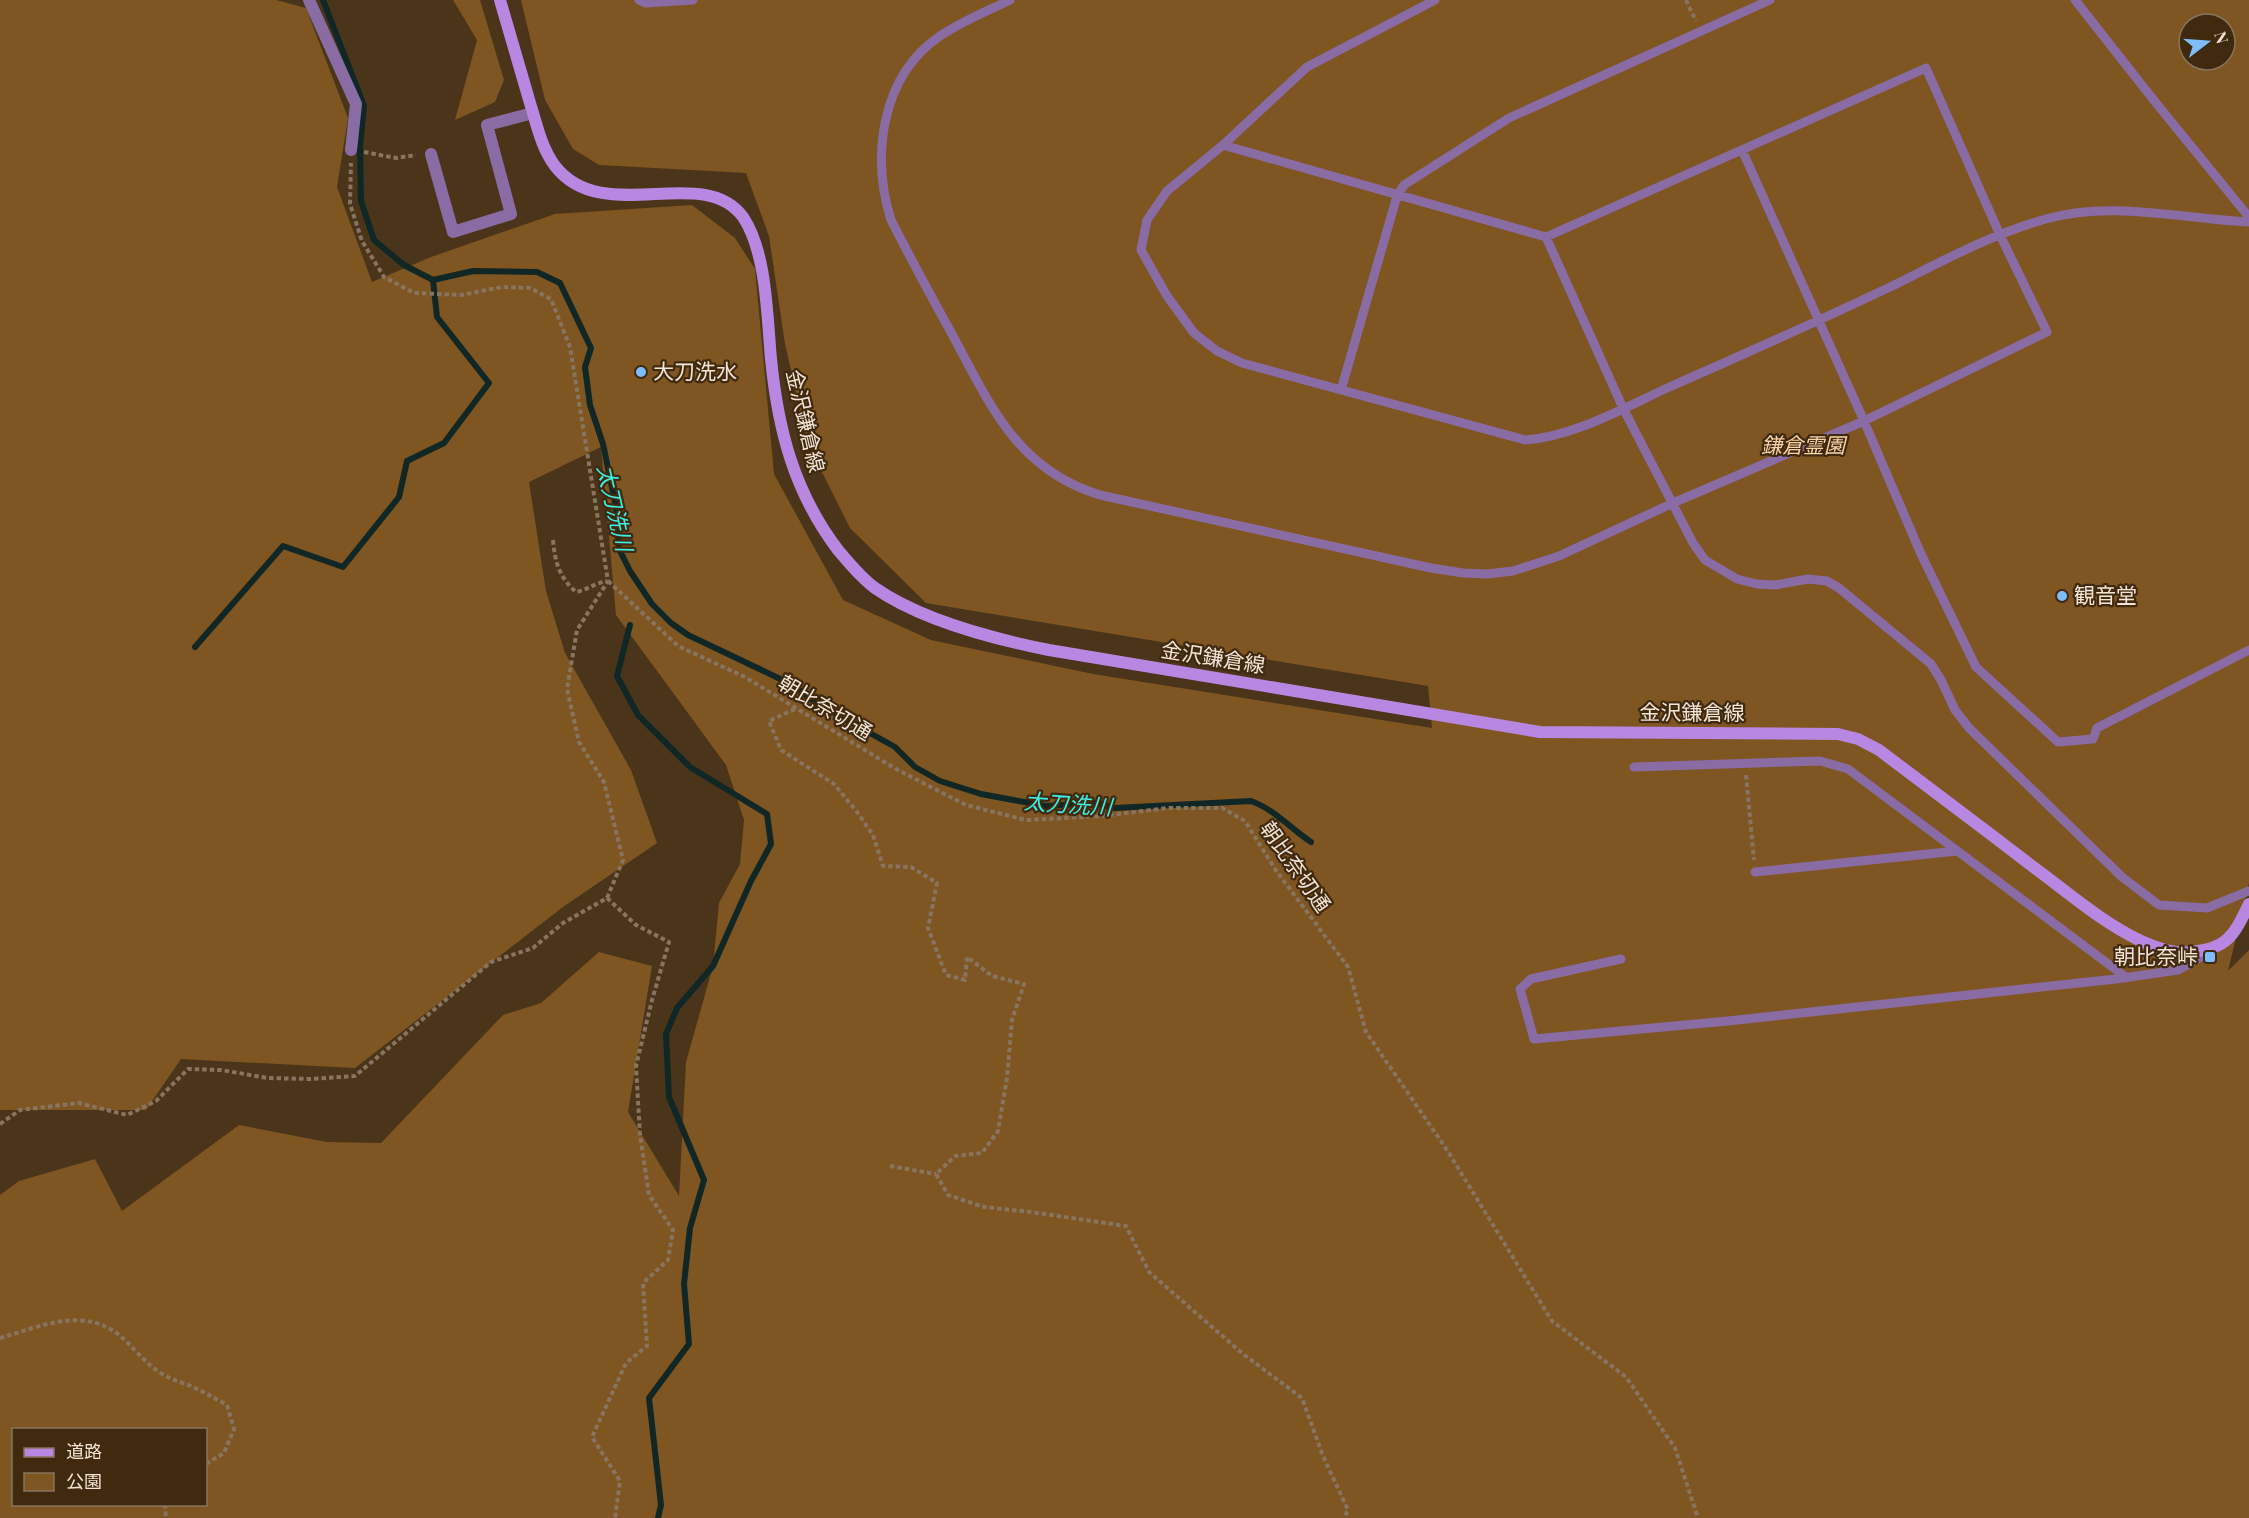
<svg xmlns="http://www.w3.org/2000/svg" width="2249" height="1518" font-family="'Playfair Display','Noto Sans JP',serif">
	<rect width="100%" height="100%" fill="#4a341a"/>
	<path fill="#7f5522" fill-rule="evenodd" d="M0,0H276L306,8L348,118L337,187L372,282L431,257L555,214L692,205L735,238L755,269L774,474L843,600L931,640L1093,674L1432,728L1428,686L926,603L850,528L808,444L785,344L769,236L746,173L599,165L573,149L545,100L521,0H2249V883L2228,971L2249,950V1518H0V1195L19,1181L95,1159L122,1211L239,1125L327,1142L381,1143L503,1015L541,1003L599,952L652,966L628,1112L679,1196L686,1062L713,966L719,903L740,864L744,820L726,765L616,615L601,447L529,482L546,591L565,653L631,770L657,843L563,907L355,1068L181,1059L146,1110H0ZM2189,24H2225V60H2189ZM14,1430H206V1504H14Z
		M453,0H480L504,80L495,102L455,120L477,40Z"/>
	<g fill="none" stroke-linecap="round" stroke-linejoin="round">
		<path stroke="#112725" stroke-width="6" d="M323,0L364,106L360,146L361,201L374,240L404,265L433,280L473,271L537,272L560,283L591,348L585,367L590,405L603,444L616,507L619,549L630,571L652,604L671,623L688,635L791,684L818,704L895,747L915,767L940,781L981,794L1046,806L1097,803L1115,808L1251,801C1274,809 1291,829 1311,842
			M630,625L617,676L638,715L690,767L767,814L771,844L751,881L713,966L677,1008L666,1034L669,1097L704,1180L690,1228L684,1284L689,1344L649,1398L661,1505L658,1518
			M195,647L283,546L343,567L399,497L407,461L444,443L489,383L437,317L433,280"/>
		<path stroke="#88745f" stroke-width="4" stroke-dasharray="4.5 3" stroke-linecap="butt" d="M1686,0L1696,21
			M364,152L396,158L416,155
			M553,540C555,562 559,577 576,592C587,590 595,583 607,581
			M608,581L678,646L745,677L896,769L966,805L1026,820L1102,816L1168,808H1222L1245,821L1275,869L1348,967L1366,1032L1447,1150L1552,1321L1626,1377L1675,1448L1698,1518
			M795,709L769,721L781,750L834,784L857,812L873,835L883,866L911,867L937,883L928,928L946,975L965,980L967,957L992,976L1024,984L1012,1020L1007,1078L998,1131L982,1153L955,1156L936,1174L948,1195L984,1207L1031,1212L1126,1226L1149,1272L1243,1354L1302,1398L1323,1456L1348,1510L1344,1518
			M1746,775L1754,860
			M607,898L636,925L669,942L652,1000L636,1066L640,1135L649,1195L673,1230L668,1260L643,1283L647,1346L626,1363L592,1437L620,1481L615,1518
			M0,1124L20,1110L79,1103L127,1115L156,1101L188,1069L221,1070L268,1078L310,1079L355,1076L491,962L533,948L563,923L607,898L623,860L604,782L579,742L567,689L577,630L608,581L570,347L551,299L530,288L502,287L461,295L414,293L384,277L362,241L350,204L351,163
			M890,1166L936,1174
			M0,1338C39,1327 83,1306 119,1335C135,1348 146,1365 164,1375C174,1381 185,1383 195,1388C206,1393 216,1399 227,1405L234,1429L224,1453L206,1464
			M165,1504L166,1518"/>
		<path stroke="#8a6ca4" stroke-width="9" d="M639,0L646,3L693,0
			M1010,0C987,11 962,21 940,36C881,76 871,156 891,220C911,259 932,298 953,336C991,407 1018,470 1100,495L1431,568L1463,573L1487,574L1513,571L1559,556L1673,503L1864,421L2047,332L2000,235L1926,68L1546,237
			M1435,0L1307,67L1223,145L1167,191L1147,220L1141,250L1167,296L1194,333L1217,351L1242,363L1525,440C1572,437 1622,409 1665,389C1740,356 1814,323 1888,288C1939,263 1991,234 2046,219C2112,200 2182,219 2249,222
			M2075,0L2156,103L2249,217
			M1223,145L1546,237L1623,408L1693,543L1705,560L1737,579L1757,584L1775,585L1808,579L1827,581L1839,588L1931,664L1941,680L1955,710L1969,728L2122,877L2159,905L2207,908L2249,891
			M1742,150L1864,421L1921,554L1976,667L2058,742L2093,739L2097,728L2249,650
			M1341,390L1397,196L1404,185L1509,118L1770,0
			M1634,767L1820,761L1848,769L2127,978
			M1755,872L1957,851
			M1621,959L1531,979L1520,989L1534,1039L1728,1021L2116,979L2178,970L2211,951"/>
		<path stroke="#8a6ca4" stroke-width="12" d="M309,0L356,104L351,150
			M431,154L453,232L511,214L487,125L533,113"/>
		<path stroke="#b887e1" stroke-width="12" d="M500,0C510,34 520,69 530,103C537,125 541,147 555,166C603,228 703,162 743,217C767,253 767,317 771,359C778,430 794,492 838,550C849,563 861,578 875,588C921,620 994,639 1049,650L1540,732L1838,734L1858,739L1879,750C1932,790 1984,829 2036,869C2070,894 2103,923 2141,941C2156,948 2174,954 2190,952C2228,949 2234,935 2249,904"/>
	</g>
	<g fill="#7fbdfa" stroke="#3f290f" stroke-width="2">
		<circle cx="641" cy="372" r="6"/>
		<circle cx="2062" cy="596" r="6"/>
		<rect x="2204" y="951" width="12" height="12" rx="3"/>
	</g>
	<g text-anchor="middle" stroke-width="4.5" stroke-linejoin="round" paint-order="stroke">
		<g font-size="21" fill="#f3e4d6" stroke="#3f290f" text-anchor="start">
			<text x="653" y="379">大刀洗水</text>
			<text x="2074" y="603">観音堂</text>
			<text x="2198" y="964" text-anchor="end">朝比奈峠</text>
		</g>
		<g font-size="21" fill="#f3e4d6" stroke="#3f290f">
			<text transform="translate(805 421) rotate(77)" y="7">金沢鎌倉線</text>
			<text transform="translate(1213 658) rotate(9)" y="7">金沢鎌倉線</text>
			<text transform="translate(825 708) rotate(31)" y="7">朝比奈切通</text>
			<text x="1692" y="720">金沢鎌倉線</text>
			<text transform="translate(1295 867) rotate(55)" y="7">朝比奈切通</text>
		</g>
		<g font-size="21" font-style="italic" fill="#f8d2a9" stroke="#3f290f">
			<text x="1803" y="453">鎌倉霊園</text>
		</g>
		<g font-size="22" font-style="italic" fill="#3feee3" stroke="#3f290f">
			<text transform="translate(615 508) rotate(77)" y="8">太刀洗川</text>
			<text transform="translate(1068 804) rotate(4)" y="8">太刀洗川</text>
		</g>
	</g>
	<rect x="12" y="1428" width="195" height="78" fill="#3f290f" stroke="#87745f" stroke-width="1.5"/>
	<rect x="24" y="1448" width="30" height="9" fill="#b887e1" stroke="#87745f" stroke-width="1.5"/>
	<text x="66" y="1458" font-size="18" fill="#f3e4d6">道路</text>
	<rect x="24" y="1473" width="30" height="18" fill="#7f5522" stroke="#87745f" stroke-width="1.5"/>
	<text x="66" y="1488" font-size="18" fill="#f3e4d6">公園</text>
	<g transform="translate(2207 42) rotate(73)"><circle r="28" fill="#3f290f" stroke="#87745f" stroke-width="1.5"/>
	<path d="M0-4.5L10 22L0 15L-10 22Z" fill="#7fbdfa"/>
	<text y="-9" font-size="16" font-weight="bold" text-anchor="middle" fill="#f3e4d6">N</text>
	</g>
</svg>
